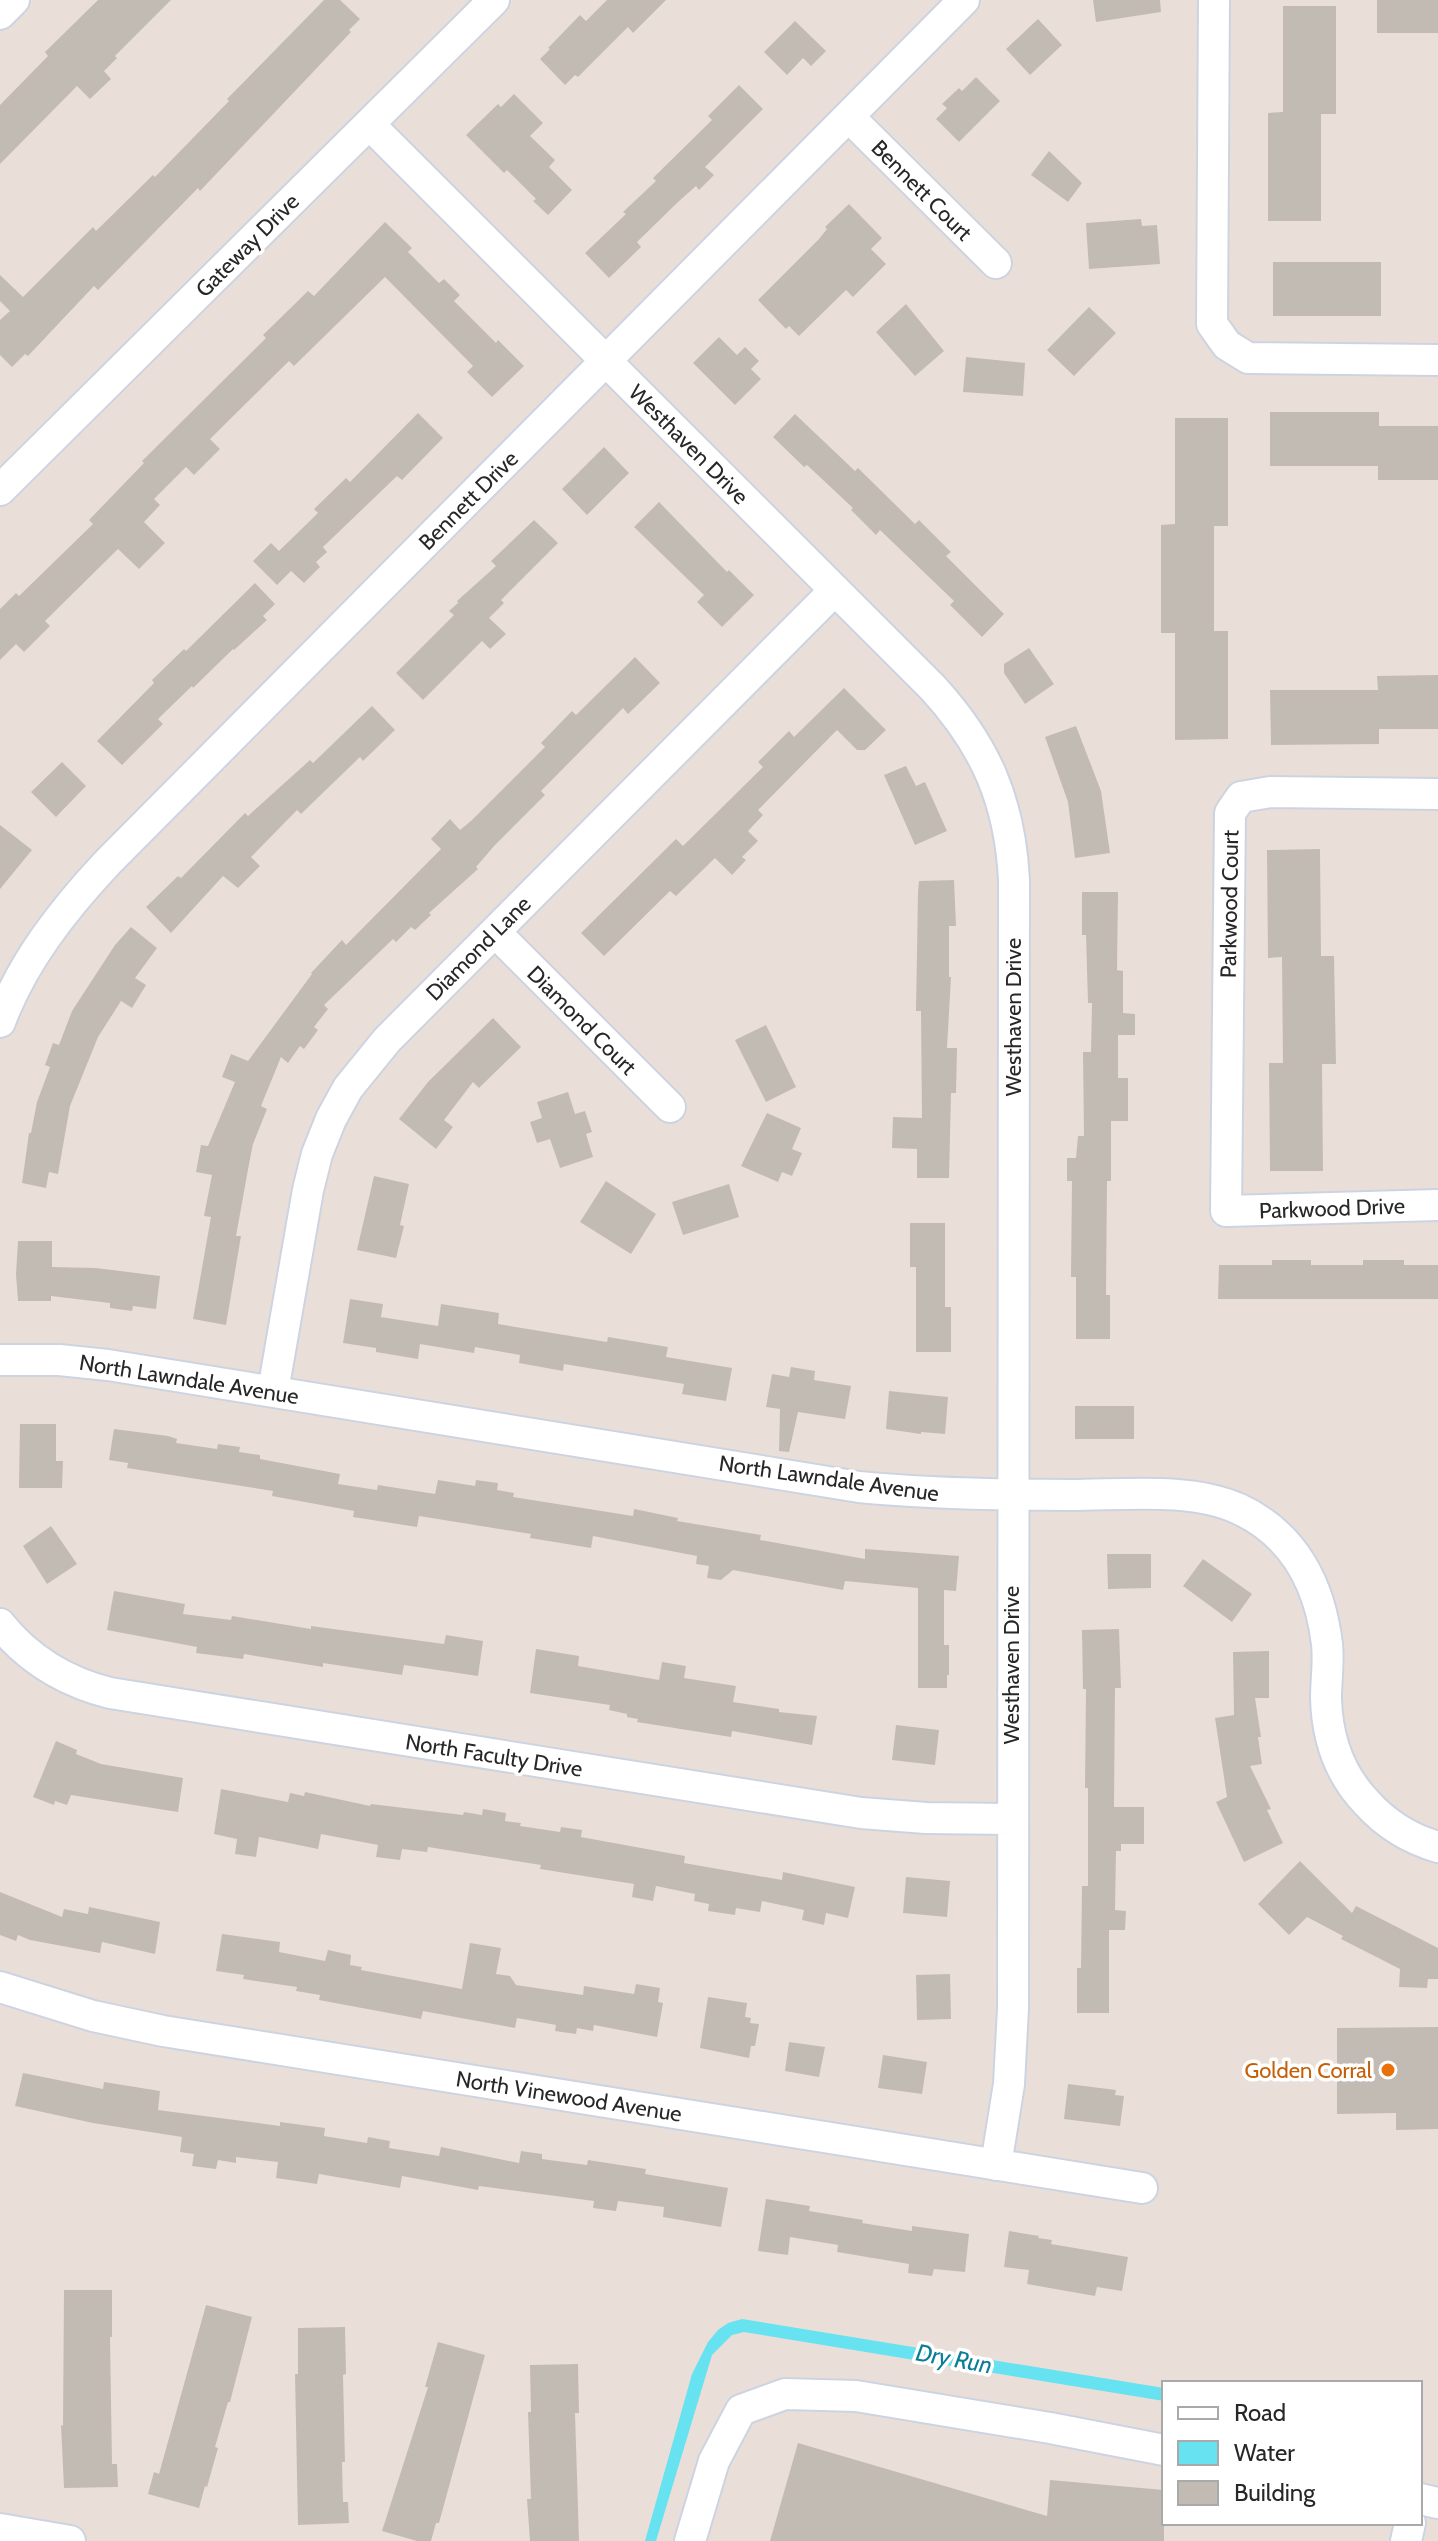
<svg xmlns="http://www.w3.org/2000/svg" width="1438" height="2541" font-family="Cabin,sans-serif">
	<rect width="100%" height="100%" fill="#eadfd8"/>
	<path fill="#67e2f0" d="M742,2319L1164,2388V2401L744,2332L732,2335L712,2355L656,2541H645L692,2374L708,2342L718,2330L728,2323Z"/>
	<path fill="#c2bbb4" d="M98,0H171L115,56L117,58L104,71L111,79L90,99L77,86L0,164V105L48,56L45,52Z
		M324,0H340L360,19L349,30L351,32L200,191L198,188L98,290L94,286L28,356L25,354L12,367L0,355V320L10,311L0,301V275L23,297L93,227L96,231L153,175L155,177L229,101L227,99Z
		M607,0H666L633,33L628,27L578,77L575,75L565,85L540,59L550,49L548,48L580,15L586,21Z
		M1093,0H1160L1161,12L1096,22Z
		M1377,0H1438V33H1377Z
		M1283,6H1336V114H1321V221H1268V113L1283,112Z
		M1038,19L1062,45L1030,75L1006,49Z
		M795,21L826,51L811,66L803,58L787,75L764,52Z
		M976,77L1000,101L959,142L936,119L947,108L942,104L959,88L962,91Z
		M739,85L763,109L705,167L714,175L699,190L696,186L678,202L637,242L641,247L609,278L585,253L626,214L623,212L656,181L653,178L712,120L708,116Z
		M514,94L543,123L530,136L555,160L549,167L572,190L548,215L533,201L536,199L507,170L504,173L466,135L498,104L501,107Z
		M1049,151L1082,183L1068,202L1031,175Z
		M849,204L882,238L871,249L886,264L853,297L846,290L799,336L789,326L786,329L758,300L819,239L827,229L825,227Z
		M1141,219L1142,226L1157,225L1160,264L1089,269L1086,223Z
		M385,222L412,248L408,252L439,283L444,279L460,295L454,301L496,343L498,340L524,366L492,397L467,372L473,366L385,277L294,366L289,361L210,439L220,449L194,475L186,467L154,499L160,505L144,522L165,543L139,569L118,549L45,621L50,626L24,652L16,644L0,660V609L16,593L19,596L93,524L89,520L144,463L142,461L266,338L263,335L308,291L314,296Z
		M1273,262H1381V316H1273Z
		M906,304L944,351L915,376L876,332Z
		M1089,307L1116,333L1074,376L1047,350Z
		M719,337L737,355L745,347L759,361L751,369L761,379L735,405L693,363Z
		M966,357L1025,363L1023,396L963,392Z
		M1270,412H1379V426H1438V480H1378V466H1270Z
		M418,413L443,438L402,480L397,476L323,547L327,552L316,562L320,567L304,583L291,571L277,585L253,561L271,543L279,551L318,513L314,509L346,478L350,482Z
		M795,414L855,471L858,468L915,524L919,520L951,552L946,556L1004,614L982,637L950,605L954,601L880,530L876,535L851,510L853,508L807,465L804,467L773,437Z
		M1175,418H1228V526H1214V631H1228V739L1175,740V633H1161V525L1175,524Z
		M604,447L629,473L587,515L562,489Z
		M659,502L727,572L729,570L754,595L722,627L697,602L704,595L634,527Z
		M534,520L558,543L501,600L504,603L489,618L506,634L490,649L482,641L423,700L396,673L454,615L449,611L458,603L457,601L496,566L491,561Z
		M255,583L275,604L263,616L267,620L234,650L233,649L193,688L192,686L158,719L163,724L122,765L97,741L154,683L152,680L184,649L186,651Z
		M1029,648L1054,684L1025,704L1004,673V664Z
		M635,657L660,683L628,714L623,708L541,791L545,795L495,845L476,867L478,869L429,913L431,915L415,930L411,927L396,942L393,939L324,1005L328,1009L314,1027L318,1030L304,1049L300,1046L288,1063L281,1057L261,1106L267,1109L253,1144L249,1164L236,1236H241L226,1325L193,1319L211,1217L204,1216L212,1175L196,1172L201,1145L208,1146L235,1082L222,1077L231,1054L248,1061L312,974L311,973L342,940L346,945L441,849L431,839L450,819L460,830L471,821L545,747L541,743L570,713L572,711L576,715Z
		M1438,675V729H1379V744L1271,745L1270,690H1378L1377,676Z
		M844,688L886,730L865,750H857L837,730L758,810L763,815L748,831L758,841L742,857L746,860L732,875L715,858L676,896L670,891L604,956L581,933L676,839L683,846L763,767L758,762L789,731L794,737Z
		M372,706L395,730L363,761L360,757L301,814L297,810L251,857L260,866L238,888L223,876L171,933L146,907L178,876L181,878L245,813L248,816L310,760L313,763Z
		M1076,726L1101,791L1110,853L1075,858L1068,802L1045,737Z
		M62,762L86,786L56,817L31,792Z
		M906,766L916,786L925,782L947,831L915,845L884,775Z
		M0,825L32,850L0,889Z
		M1320,849L1321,956H1334L1336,1064H1322L1323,1171H1270L1269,1063H1283L1282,957L1268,958L1267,850Z
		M954,880L956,926H949V977H951L947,1048H957L956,1093H951L949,1178H917V1149L892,1148L893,1117L922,1118L921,1011H916L918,892L919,881Z
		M1082,892H1118L1117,970L1123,971V1013L1135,1014V1035H1118V1078H1128V1121H1111V1181H1107L1106,1295H1110V1339H1076V1277H1071L1072,1181H1067V1158H1076L1078,1136H1084L1083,1052H1091L1092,1003H1088L1086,935H1082Z
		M131,927L157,948L135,978L146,985L132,1008L121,1001L98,1037L70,1106L58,1174L49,1172L46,1188L22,1183L29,1133H31L37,1102L50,1067L45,1065L53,1043L59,1045L72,1011L115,945Z
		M493,1018L521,1047L479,1088L473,1082L444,1120L453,1127L436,1149L399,1119L428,1082Z
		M766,1025L796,1087L766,1102L735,1040Z
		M568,1092L575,1114L585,1111L592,1132L586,1134L593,1157L560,1168L550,1139L537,1143L530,1122L542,1118L537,1102Z
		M767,1113L801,1128L792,1149L802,1153L792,1176L782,1172L778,1182L741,1166Z
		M374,1176L409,1184L400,1225L404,1226L396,1258L357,1250Z
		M606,1181L656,1214L631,1254L580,1222Z
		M729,1184L739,1217L683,1235L672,1202Z
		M910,1223H945V1307H951V1352H916V1267H910Z
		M18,1241H52V1267L96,1268L160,1276L156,1309L133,1306L132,1311L110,1308V1303L51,1296V1301H18L16,1274Z
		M1272,1260H1311V1265H1363V1260H1404V1265H1438V1299H1218L1219,1265H1272Z
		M350,1299L383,1304L381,1317L438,1326L441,1304L499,1313L498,1324L607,1342L608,1337L668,1347L666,1357L732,1368L726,1401L682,1394L684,1384L564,1364L563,1371L519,1363L520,1355L475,1347L474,1353L420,1344L418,1359L376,1352V1348L343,1343Z
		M791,1367L815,1371L814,1380L851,1386L845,1419L798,1412L789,1452L779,1451L780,1409L766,1407L772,1374L789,1377Z
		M889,1391L948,1397L945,1434L921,1432V1434L886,1429Z
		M1075,1406H1134V1439H1075Z
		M20,1424H56V1461H63L62,1488H19Z
		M114,1429L168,1436L177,1439L176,1443L217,1449L218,1444L240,1447L239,1452L260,1455V1459L340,1474L338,1484L377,1490L378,1485L435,1494L438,1480L475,1486L476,1480L498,1483L497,1490L514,1493L513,1497L633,1516L634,1509L678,1518L677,1521L761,1535L760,1540L865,1559V1549L959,1556L956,1591L944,1590V1645H949V1675H947V1688H918V1588L845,1581L843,1590L733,1570L721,1580L707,1578L709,1566L696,1564L697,1556L593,1536L591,1548L530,1538L531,1534L419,1516L417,1527L353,1517L354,1511L272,1496L273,1491L127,1468L128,1463L109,1460Z
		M51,1526L77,1564L47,1584L23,1546Z
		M1107,1554H1151V1588L1108,1589Z
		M1203,1559L1252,1594L1232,1622L1183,1586Z
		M114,1591L185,1604L183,1614L231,1620L232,1616L311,1629V1626L444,1644L446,1635L483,1641L478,1676L404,1665L402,1675L323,1663V1667L244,1654L243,1659L196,1653L197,1647L107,1630Z
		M1119,1629L1121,1688H1115L1114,1807H1144V1844H1121V1851H1116L1115,1910L1126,1911L1125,1930H1109V2013H1077V1968H1081L1082,1886H1088V1788H1085L1086,1689H1083L1082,1630Z
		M536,1649L579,1656L578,1666L659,1680L662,1662L686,1666L684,1678L736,1686L733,1702L779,1709V1712L817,1716L812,1745L732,1731L731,1737L637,1722L638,1719L627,1717V1714L609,1710L610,1705L530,1693Z
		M1269,1651V1698H1255L1261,1737H1258L1262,1764L1250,1766L1271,1809L1267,1810L1283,1843L1244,1862L1216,1802L1227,1797L1215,1718L1234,1715L1233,1652Z
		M896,1725L939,1730L935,1765L892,1760Z
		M56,1741L77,1750L76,1754L101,1764L183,1778L178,1812L71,1795L67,1805L55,1801L54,1805L33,1797Z
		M221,1789L288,1802L290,1793L304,1796L305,1792L370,1806L371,1804L463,1815L464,1812L482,1815L483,1809L506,1813L505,1821L521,1823L520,1826L560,1832L561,1827L582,1830L581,1837L685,1856L684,1863L782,1880L783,1872L855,1887L848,1918L826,1913L824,1925L802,1920L804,1910L762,1901L760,1912L736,1908L735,1915L708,1911L709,1904L694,1901L695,1894L656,1886L653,1901L632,1897L634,1884L540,1869L541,1865L428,1847L427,1852L402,1849L400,1860L376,1857L378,1845L321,1834L318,1849L259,1837L256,1857L235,1854L237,1839L214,1834Z
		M1300,1861L1352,1913L1356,1906L1438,1948V1979H1428L1427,1988L1399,1987L1400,1969L1341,1939L1343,1936L1307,1917L1289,1935L1258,1904Z
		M906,1877L950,1881L947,1917L903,1913Z
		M0,1892L62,1917L64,1909L88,1914L89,1907L160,1922L155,1954L102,1942L100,1953L30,1940L18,1935L16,1941L0,1935Z
		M222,1934L280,1942L279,1952L325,1961L328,1950L351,1955L350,1965L362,1967L361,1970L462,1989L470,1943L501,1948L496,1974L510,1976L516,1985L583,1995L584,1986L634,1994L636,1984L660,1988L658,2002L663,2003L657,2037L594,2025L593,2031L577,2028L576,2034L555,2031L556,2025L517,2018L515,2028L423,2011L421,2019L319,2000L320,1995L296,1991L297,1987L243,1979L244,1975L216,1971Z
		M950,1974L951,2019L917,2020L916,1975Z
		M708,1997L747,2003L745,2017L751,2018L750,2023L759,2024L755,2046H751L749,2058L700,2048Z
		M1438,2027V2129L1396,2130V2113L1337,2114V2028Z
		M789,2042L825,2047L819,2077L785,2071Z
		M883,2055L927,2062L922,2094L878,2088Z
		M23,2073L103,2089L104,2082L160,2091L158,2110L280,2126V2122L325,2128L324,2136L367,2143L368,2137L390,2141L389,2148L439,2156L441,2147L519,2163L521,2151L542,2154V2159L587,2165L588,2160L646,2169L645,2174L728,2188L721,2227L663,2217L664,2207L618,2201L616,2211L593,2208L594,2201L479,2186L478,2190L402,2176L400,2188L319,2174L317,2184L276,2178L278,2162L236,2157V2163L218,2160L216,2169L192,2166L194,2154L180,2152L182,2137L93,2123L15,2106Z
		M1068,2084L1116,2090L1115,2095L1124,2096L1120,2126L1064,2119Z
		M766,2199L810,2206L809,2211L863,2220L862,2223L912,2231V2226L969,2234L965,2272L934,2269L932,2276L908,2273L909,2264L837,2252L838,2245L790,2237L788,2255L758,2251Z
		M1009,2231L1039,2236L1038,2238L1052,2240L1051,2244L1128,2257L1122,2291L1097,2287L1095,2296L1027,2284L1029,2270L1004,2267Z
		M64,2290H112V2337H110L112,2464H117L118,2487L64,2488L61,2425L63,2426Z
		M206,2305L252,2317L230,2402H228L215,2447L218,2448L207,2487L205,2486L199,2508L148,2494L154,2472L159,2474Z
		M345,2327L346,2374L343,2375L345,2462H342L343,2502H348L349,2523L298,2525L295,2374H298V2328Z
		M438,2342L485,2355L439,2523H436L431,2541H417L382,2531L428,2387H425Z
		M578,2364L579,2413H575L579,2541H530L527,2499H531L528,2412H531L530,2365Z
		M798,2443L1047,2516L1050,2480L1164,2490V2541H770Z"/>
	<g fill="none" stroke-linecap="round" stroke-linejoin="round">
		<defs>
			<path id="minor" d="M1214,0L1212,324L1227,345L1248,358L1438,360
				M0,14L14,0
				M849,117L996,263
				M369,124L933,688C986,746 1010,802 1014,880L1013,2008L1009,2084L996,2165
				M0,490L494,0
				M1438,794L1270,792L1241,797L1230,813L1226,1211L1438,1205
				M495,932L670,1107
				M0,1022C22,962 64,909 107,863L964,0
				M0,1360H59L108,1365L859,1487C930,1494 1000,1495 1071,1495C1124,1495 1191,1487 1239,1509C1295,1535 1320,1586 1327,1644C1329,1662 1326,1680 1326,1698C1327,1738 1340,1775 1367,1803C1386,1824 1410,1839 1438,1847
				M273,1391L308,1190L317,1154L331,1119L348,1088L387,1040L835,590
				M0,1624C28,1659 66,1682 110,1693L861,1813L926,1818L1011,1819
				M0,1987L93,2016L163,2031L1142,2188
				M1420,2499L1438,2503
				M0,2529L70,2541
				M690,2541L714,2461L741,2410L785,2394L856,2396L1050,2428L1164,2450
				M1406,2541L1410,2523"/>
		</defs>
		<use href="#minor" stroke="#cdd4e1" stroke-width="34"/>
		<use href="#minor" stroke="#fff" stroke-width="30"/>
	</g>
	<circle fill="#e8710a" stroke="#fff" stroke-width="3" cx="1388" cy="2070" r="8"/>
	<g text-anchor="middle" stroke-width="7" stroke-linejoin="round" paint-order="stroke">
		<g font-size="22" fill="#272727" stroke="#fff">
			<text transform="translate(922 190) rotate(45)" y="8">Bennett Court</text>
			<text transform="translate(247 245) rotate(-45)" y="8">Gateway Drive</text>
			<text transform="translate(689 444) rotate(45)" y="8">Westhaven Drive</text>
			<text transform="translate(468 500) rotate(-45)" y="8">Bennett Drive</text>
			<text transform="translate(1229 904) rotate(-89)" y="8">Parkwood Court</text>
			<text transform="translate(478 948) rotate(-45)" y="8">Diamond Lane</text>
			<text transform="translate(1013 1017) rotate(-90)" y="8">Westhaven Drive</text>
			<text transform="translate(582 1020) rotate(45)" y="8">Diamond Court</text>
			<text transform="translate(1332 1208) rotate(-2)" y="8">Parkwood Drive</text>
			<text transform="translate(189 1379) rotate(9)" y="8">North Lawndale Avenue</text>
			<text transform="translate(829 1478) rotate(8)" y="8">North Lawndale Avenue</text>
			<text transform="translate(1011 1665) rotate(-90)" y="8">Westhaven Drive</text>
			<text transform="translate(494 1755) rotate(9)" y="8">North Faculty Drive</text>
			<text transform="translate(569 2096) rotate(9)" y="8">North Vinewood Avenue</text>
		</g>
		<g font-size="22" fill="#c56008" stroke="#fff" text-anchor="end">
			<text x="1372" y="2078">Golden Corral</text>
		</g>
		<g font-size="24" font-style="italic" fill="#0b7e97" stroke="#fff">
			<text transform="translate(954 2359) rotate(10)" y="8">Dry Run</text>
		</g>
	</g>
	<rect x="1162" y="2381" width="260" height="144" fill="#ffffff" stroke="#a9a9a9" stroke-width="2"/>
	<rect x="1178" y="2407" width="40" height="12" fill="#ffffff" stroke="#a9a9a9" stroke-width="2"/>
	<text x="1234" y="2421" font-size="24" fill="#272727">Road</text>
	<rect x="1178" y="2441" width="40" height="24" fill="#67e2f0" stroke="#a9a9a9" stroke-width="2"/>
	<text x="1234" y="2461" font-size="24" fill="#272727">Water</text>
	<rect x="1178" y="2481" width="40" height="24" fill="#c2bbb4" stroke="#a9a9a9" stroke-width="2"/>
	<text x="1234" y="2501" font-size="24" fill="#272727">Building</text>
</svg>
